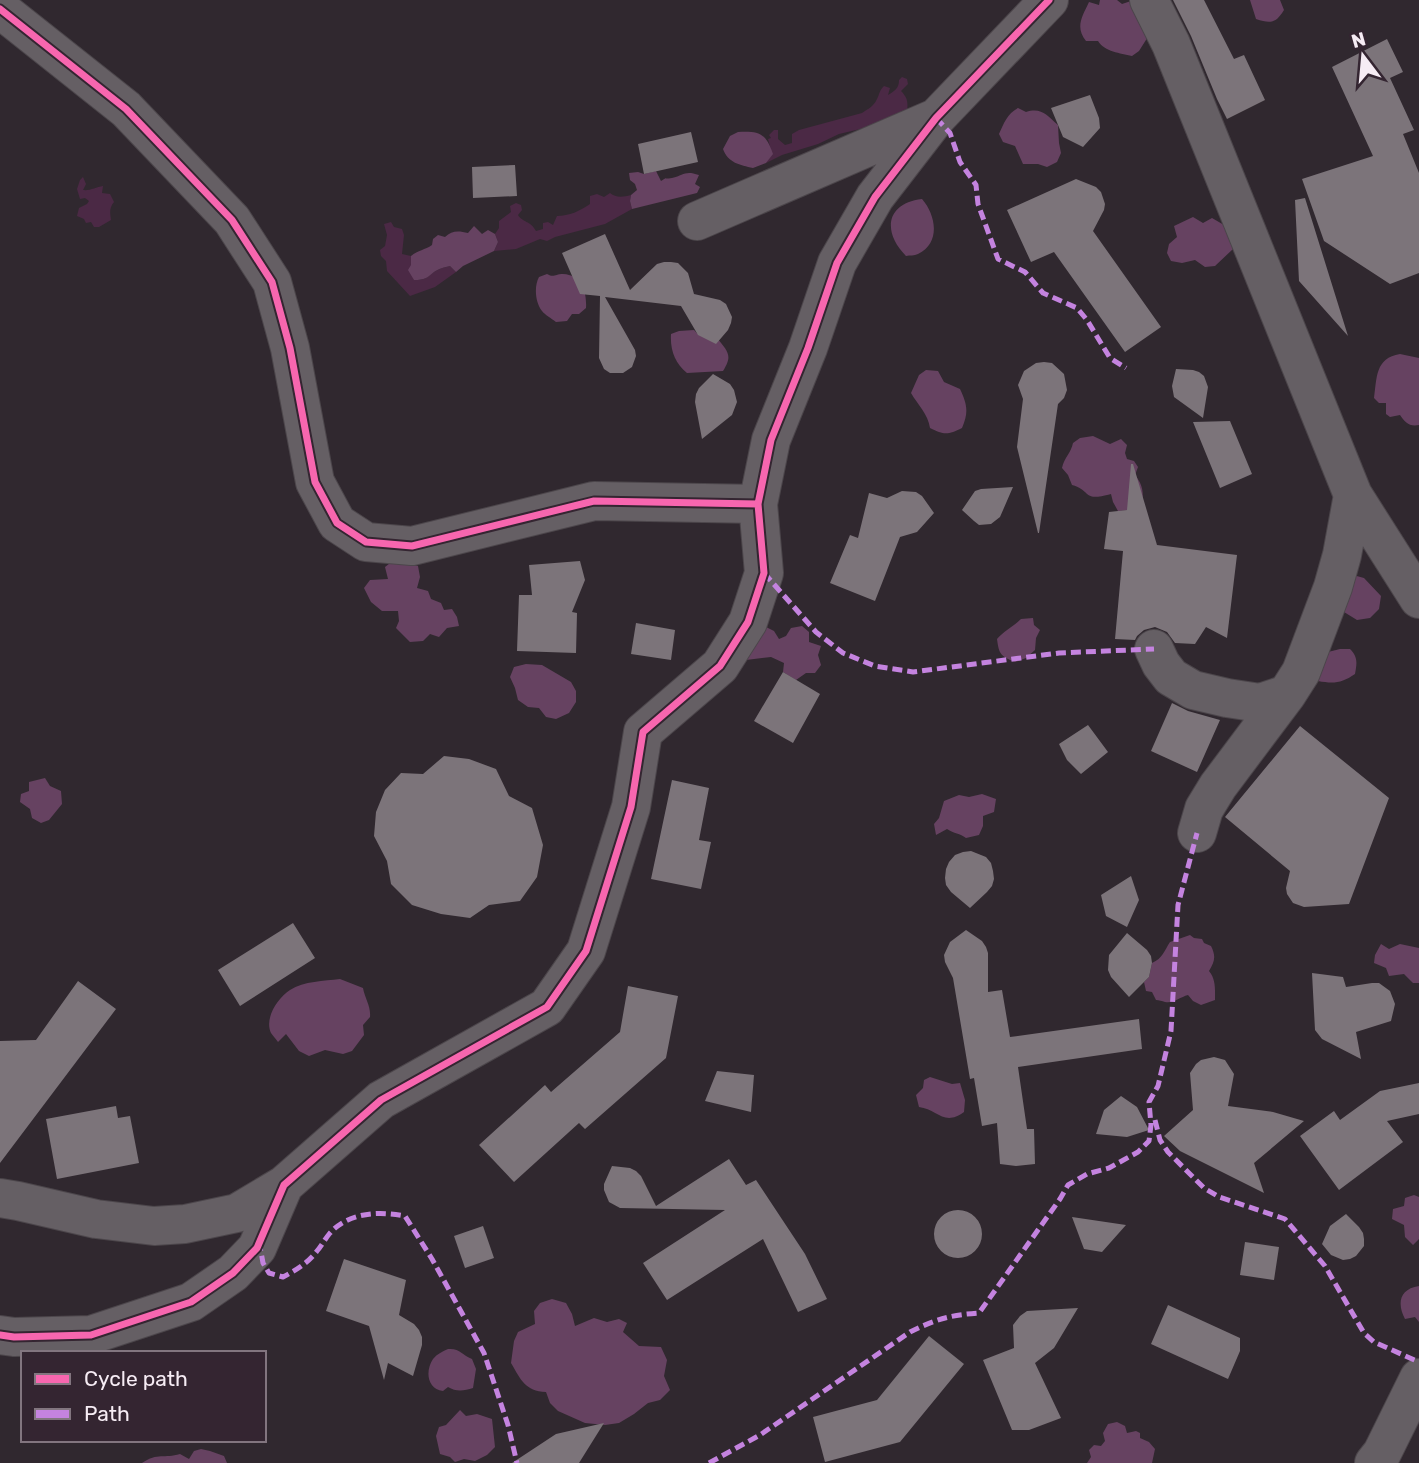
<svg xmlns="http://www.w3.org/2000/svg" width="1419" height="1463" font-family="Rubik,sans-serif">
	<rect width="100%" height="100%" fill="#30282f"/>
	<path fill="#4b2945" d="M902,77L907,79L908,84L901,91C908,98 908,103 907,112L873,126L839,134L818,144L782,155L766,163L772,154L768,139L771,138L769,135L774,130H778V139L785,145L792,143V134L799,130L862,113C868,109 874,106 877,99C880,93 879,91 884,86L890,88L888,95C895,91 899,88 899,80Z
		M83,177L86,184L83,190C90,191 96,187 103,186L102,193L110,194L114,202C109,208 110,213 111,220L99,227H94L91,222L86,223L84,219L77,216L79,208L87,204L89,201L85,198L80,199L77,189L80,180Z
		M610,193C616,198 623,197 631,195L630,201L632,209L605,224L555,237L547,241L540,239L516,249L494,251L498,242L495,234L499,228V221L511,212L510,206L516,203L521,205L522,210L518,215C523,223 530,220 536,231L543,229V223L548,222L553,225L557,216C569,216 580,211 590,204V196L597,194L604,197Z
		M391,222L394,227L402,229L404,235L402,254L411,256V265L414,280C426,280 426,278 434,272C438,269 445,267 450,266L456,272L435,287L410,296L387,271L386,261L381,256L380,250L385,246L387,235L384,224Z"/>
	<path fill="#664261" d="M1100,0H1117L1122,4L1134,0L1151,32L1139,51L1132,56C1120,53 1105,52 1098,41H1086C1075,27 1082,17 1089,2L1099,5Z
		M1250,0H1280L1284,10C1276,23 1271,24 1256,19Z
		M1018,108L1026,112C1041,107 1047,115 1058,125L1059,143L1061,153L1057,162L1047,167L1038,164H1023L1015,146L1003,142L999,134C1004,123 1007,114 1018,108Z
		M738,132C759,131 766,133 773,154L766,163L753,168C740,165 728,163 723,149L730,136Z
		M656,171L661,181C670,176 661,180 672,178C684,175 685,170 699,175L695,184L700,187L697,193L632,209L630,201L631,195L637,190L635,184L630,180L629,173L638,172L644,174Z
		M922,199C936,215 941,243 918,254C914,256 910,255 906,256C882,232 886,203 922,199Z
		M1193,217L1203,223L1212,218L1224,225L1233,249L1215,266L1205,267L1195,260L1182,263L1171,261L1167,253L1169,244L1177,237L1174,226Z
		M474,226L482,234L488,230L495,234L498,242L494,251L463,266L456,272L450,266C445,267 438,269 434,272C427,278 425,280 414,280L408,270L411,265V256C418,250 425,250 432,245L433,239L438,235L445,237C452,230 459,231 468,233Z
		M547,274C554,278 555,274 563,274C582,275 587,292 586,308L579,314H572L567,321L556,322C551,318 545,315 542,311C535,302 534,286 539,277Z
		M694,330C701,338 707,338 717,338C728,352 733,355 723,371L687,373C675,363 670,350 671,334L679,331Z
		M1400,354L1419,358V425C1409,427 1405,422 1400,415L1390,417L1386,414V403H1379L1374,398C1377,378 1375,358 1400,354Z
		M926,370L938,371L944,382L960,389C967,404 969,412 962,428C948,435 944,435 930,428C928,414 918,405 911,393L919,375Z
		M1093,436L1110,444L1121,439L1127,445L1125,453L1127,459L1134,461L1138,467L1135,475C1142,484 1144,491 1142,503L1130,510L1118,511L1113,502L1111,494C1081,502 1093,491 1072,485L1068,475L1062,468C1064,458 1071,453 1073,443L1080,438Z
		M394,560L418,566L420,577L417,588L428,591L431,599L441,603L444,610L452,609L457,617L459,626L447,628L439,637L430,634L423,641L410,642L396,628L399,621L398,611H382L371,602L364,588L370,580L388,579L385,567Z
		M1353,575L1364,578L1381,596L1379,609L1370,618L1357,620L1344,612L1342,602Z
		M1033,618L1034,625L1040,630L1036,638L1035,650L1026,658L1015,662C1001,656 999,655 997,639C1004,631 1013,627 1021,619Z
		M802,626L809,632V642L821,646L818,655L821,665L815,673H806L796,680L783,672L784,663L771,657L746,660L766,627L774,631L779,639L786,636L791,628Z
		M1340,649H1350C1358,657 1357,663 1355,674C1342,683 1334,684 1318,681L1312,671L1328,652Z
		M526,664L542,665L571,682L576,691V702L569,713L556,719L546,717L539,708L528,707L518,700L515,688L510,677L514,667Z
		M45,778L50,786L61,791L62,804L49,820L41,823L32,818L30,809L20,802L21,794L29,791V782Z
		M982,794L996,799L994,812L983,816V826L979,835L966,838C960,833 954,834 947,829L936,835L934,824L939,818L944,801L959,795L969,797Z
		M1190,935L1194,938L1202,939L1204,943L1211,946C1216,956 1215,961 1209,971C1216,979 1215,990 1215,1000L1201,1005L1193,1001L1188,995C1180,997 1173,1004 1165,1002C1162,1001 1159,1000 1156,1000L1152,992L1146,991L1144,982L1149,977L1152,963C1163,958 1164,951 1170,942Z
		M1381,944L1389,949L1400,944L1419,948V983H1413L1404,974L1389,976L1386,968L1374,963L1375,955Z
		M340,979L363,988C365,999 371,1006 370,1017L363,1025L364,1035L352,1051L343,1054L325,1050L309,1056L299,1051L286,1034L278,1042C276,1039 273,1036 271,1033C264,1018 278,998 290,990C304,981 324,981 340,979Z
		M930,1077L952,1084L960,1083L965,1100L964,1112C944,1127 937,1109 919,1107L916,1095L923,1088L924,1080Z
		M1414,1195L1419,1197V1239L1413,1245L1405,1237L1404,1225L1392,1219L1393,1209L1404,1206L1405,1198Z
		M1419,1286V1322L1415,1317L1405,1319C1397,1304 1399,1289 1419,1286Z
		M552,1299L566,1303L572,1314L575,1326L594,1318L607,1322L619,1319L627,1323L623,1332L639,1346L661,1347L667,1360L664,1376L670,1390L660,1400L648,1403L634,1414L619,1423L605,1425L585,1423L558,1411L550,1403L546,1392C525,1391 521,1380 511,1363L514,1341L518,1332L535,1324L534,1311L540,1303Z
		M448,1349C460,1348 462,1355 472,1359L476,1369L473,1388C464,1391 456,1392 448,1387L443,1391C427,1389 425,1371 433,1359C437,1354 443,1351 448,1349Z
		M460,1410L466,1416L477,1414L492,1419L495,1447L487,1455L475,1461L464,1459L455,1462L450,1457L440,1454L436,1436L439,1427L446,1425Z
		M1117,1422L1125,1426L1127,1433L1136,1431L1140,1433V1438L1149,1442L1155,1449L1152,1463H1087L1091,1457L1089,1450L1094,1445L1101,1446L1105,1441L1103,1433L1108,1424Z
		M201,1449L210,1451L224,1456L227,1463H142C158,1452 164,1459 180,1454L189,1459L194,1451Z"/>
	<path fill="#7c747a" d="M1173,0H1204L1234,59L1244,55L1265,100L1227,119L1217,99L1191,36Z
		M1387,39L1403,72L1390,78L1414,130L1403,134L1419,173V273L1390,284L1324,241L1302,179L1373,156L1332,67Z
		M1090,95L1099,118L1100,128L1083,147L1063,137L1051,108Z
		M691,132L698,162L644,174L638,144Z
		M515,165L517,196L473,198L472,167Z
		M1076,179L1096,187L1101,192L1105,204L1104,210L1093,231L1161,327L1125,352L1054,252L1031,262L1007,210Z
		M1305,198L1348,336L1299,281L1295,200Z
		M605,234L630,290L657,264L664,262H671L678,263L688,273L694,294L720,300L726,304L732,317L731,323L728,330L716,344L698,335L681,306L605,297L635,350L636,356L632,367L623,373H610L604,369L599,358L600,296L580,294L562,253Z
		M1044,362L1052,363L1064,374L1067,390L1064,398L1058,404L1039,533H1038L1017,447L1023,399L1018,385L1024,371L1036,363Z
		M1176,369L1193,370L1199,372L1204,376L1208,387L1203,418L1174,397L1172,386Z
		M713,374L730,384L734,390L737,402L732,415L702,439L695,402L696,394L699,388Z
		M1230,421L1252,474L1220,488L1193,422Z
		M1131,464H1133L1157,545L1237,555L1227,638L1206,627L1195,644L1175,643L1167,632L1155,627L1144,630L1137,636L1135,640L1115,639L1123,551L1104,549L1109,512L1127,510Z
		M1013,487L1000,517L991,524L979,525L974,521L962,510L975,491L981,489Z
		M902,491L916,492L922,496L934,513L917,532L900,537L875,601L830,583L850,535L858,538L869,493L887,498Z
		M580,561L585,580L572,612L577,613L576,653L517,651L519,595H532L529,565Z
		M636,623L675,630L671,660L631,654Z
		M783,672L820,694L793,743L754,721Z
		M1172,703L1188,711L1220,720L1197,772L1151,751Z
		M1088,725L1108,752L1081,774L1067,760L1059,744Z
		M1300,726L1389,798L1349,904L1304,907L1293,903L1287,894L1286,888L1290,871L1225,817Z
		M444,756L469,759L496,769L509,796L532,808L543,845L537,877L520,901L489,905L470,918L441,914L412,905L391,884L387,861L374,836L376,812L385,790L401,773L423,774Z
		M672,780L709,788L699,840L711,842L701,889L651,879Z
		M971,851L986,857L991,863L993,871L994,879L992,886L987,892L970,908L951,892L946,885L945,878L946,869L949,862L955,855L963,852Z
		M1131,876L1139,900L1127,927L1106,916L1101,895Z
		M293,923L315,958L240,1006L218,970Z
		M966,930L982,941L986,947L988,953V992L1002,990L1010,1037L1139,1019L1142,1049L1018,1067L1027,1129H1034L1035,1164L1016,1166L1000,1164L997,1123L982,1126L974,1078L970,1079L953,978L945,962L944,955L950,942Z
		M1127,933L1147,950L1151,956L1152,963L1149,977L1129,997L1111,977L1108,970L1109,955Z
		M1312,973L1343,977L1346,987L1372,983H1379L1390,991L1395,1004L1391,1021L1356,1032L1361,1059L1322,1039L1315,1030Z
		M78,981L116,1009L0,1163V1041L36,1040Z
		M628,986L678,996L666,1058L585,1129L579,1123L514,1182L479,1145L545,1085L551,1092L620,1032Z
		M1214,1057L1225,1060L1234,1074L1228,1106L1273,1112L1304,1121L1254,1163L1264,1193L1180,1151L1164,1136L1193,1110L1190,1073L1196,1064L1201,1060Z
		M717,1071L754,1075L751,1112L705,1101Z
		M1419,1083V1114L1387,1121L1403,1142L1339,1190L1300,1136L1334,1111L1340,1120L1380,1091Z
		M1121,1096L1137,1107L1149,1130L1127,1137L1096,1134L1104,1110Z
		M116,1106L118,1118L130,1116L139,1163L57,1179L46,1119Z
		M729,1159L746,1185L756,1180L805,1254L827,1299L798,1312L763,1239L667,1300L643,1263L725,1210L620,1208L609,1202L604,1190V1184L612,1166L630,1168L636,1171L641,1176L656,1206Z
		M934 1234a24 24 0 1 1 48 0a24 24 0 1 1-48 0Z
		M1346,1214L1359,1227L1363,1233L1364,1239V1246L1356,1256L1350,1259L1343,1260L1331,1255L1322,1244L1330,1226Z
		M1072,1217L1126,1225L1102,1252L1084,1249Z
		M483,1226L494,1258L465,1268L454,1236Z
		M1245,1242L1279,1247L1274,1280L1240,1275Z
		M344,1259L406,1280L399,1315L414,1324L419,1330L422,1337V1345L413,1376L388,1363L384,1380L369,1326L326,1311Z
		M1168,1305L1240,1338V1351L1228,1379L1151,1344Z
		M1078,1308L1054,1348L1035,1363L1061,1418L1029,1430H1012L983,1360L1014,1348L1013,1325L1020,1316L1027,1311Z
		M929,1336L964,1364L900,1442L825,1462L813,1417L877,1400Z
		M604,1423L579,1463H512L556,1434Z"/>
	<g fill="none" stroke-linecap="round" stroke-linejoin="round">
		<defs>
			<path id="minor" d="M1149,0L1171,44L1353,495L1419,599
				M0,9L126,109L232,220L272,282L290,348L315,482L337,523L366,542L412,546L594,501L758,504
				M697,221L933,119
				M1154,649L1161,664L1171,677L1193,690L1227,698L1260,703L1287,694L1301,672L1333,587L1342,555L1353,495
				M1197,833L1204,809L1218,786L1287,694
				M0,1198L18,1201L96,1219L154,1226L185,1224L237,1213L284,1185
				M0,1335L14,1337L91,1335L191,1302L233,1273L257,1248L284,1185L381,1100L547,1007L586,951L631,807L643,732L720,666L748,622L764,573L758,504L771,440L808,348L837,263L875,197L936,118L1049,0
				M1374,1463L1382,1453L1419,1378"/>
		</defs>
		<use href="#minor" stroke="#4c464b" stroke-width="40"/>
		<use href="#minor" stroke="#655f64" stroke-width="38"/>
		<path stroke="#c483df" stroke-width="5" stroke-dasharray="10 5" stroke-linecap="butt" d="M936,118L950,133L960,162L976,185L978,204L998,259L1025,272L1043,293L1077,308L1087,320L1110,358L1126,368
			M764,573L816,632L843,653L875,666L913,672L1059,653L1154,649
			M1155,1120L1160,1140L1168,1152L1204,1188L1219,1197L1285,1219L1325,1266L1364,1333L1374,1342L1419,1362
			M259,1241L263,1263L269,1273L283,1277C296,1270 308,1263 317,1251C322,1245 325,1239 330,1233C349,1212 379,1211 405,1216L432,1259L484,1353L508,1425L517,1463
			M709,1463L760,1435L910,1332C936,1319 950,1315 979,1313L1060,1199L1068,1185L1087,1174L1109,1168L1138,1152L1149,1141L1151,1125L1149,1102L1158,1086L1171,1031L1178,905L1197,833"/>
		<defs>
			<path id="cycleway" d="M0,9L126,109L232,220L272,282L290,348L315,482L337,523L366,542L412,546L594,501L758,504
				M0,1335L14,1337L91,1335L191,1302L233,1273L257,1248L284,1185L381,1100L547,1007L586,951L631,807L643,732L720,666L748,622L764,573L758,504L771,440L808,348L837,263L875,197L936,118L1049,0"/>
		</defs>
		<use href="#cycleway" stroke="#342531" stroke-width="11"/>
		<use href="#cycleway" stroke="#f766af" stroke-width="7"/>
	</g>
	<rect x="21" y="1351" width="245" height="91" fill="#342531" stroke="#82757f" stroke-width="2"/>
	<rect x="35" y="1374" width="35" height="10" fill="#f766af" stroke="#82757f" stroke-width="2"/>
	<text x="84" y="1386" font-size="21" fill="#f6ecf4">Cycle path</text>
	<rect x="35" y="1409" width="35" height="10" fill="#c483df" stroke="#82757f" stroke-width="2"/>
	<text x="84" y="1421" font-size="21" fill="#f6ecf4">Path</text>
	<g transform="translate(1363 56) rotate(344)" stroke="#342531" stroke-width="5" paint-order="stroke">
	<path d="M0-5L12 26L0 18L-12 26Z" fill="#f6ecf4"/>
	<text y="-10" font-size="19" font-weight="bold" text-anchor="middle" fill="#f6ecf4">N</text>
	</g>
</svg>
